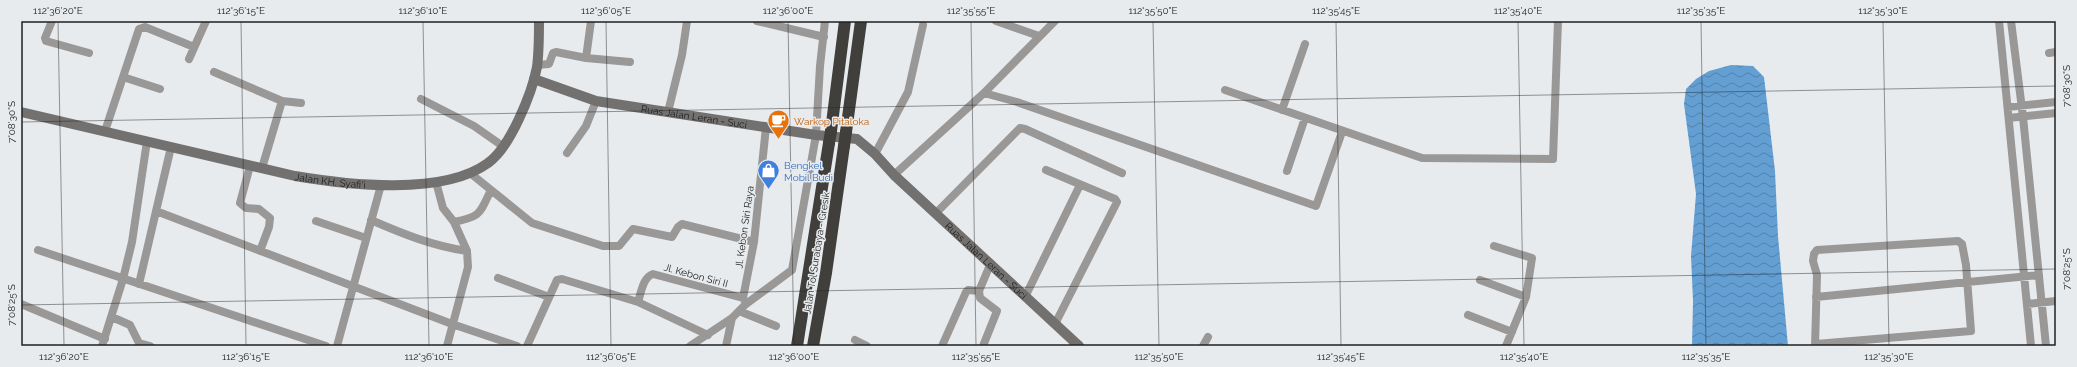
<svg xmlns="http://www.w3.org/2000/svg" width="2077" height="367" font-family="Raleway,sans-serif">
	<defs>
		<pattern id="water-waves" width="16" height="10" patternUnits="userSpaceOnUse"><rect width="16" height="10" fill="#639fd3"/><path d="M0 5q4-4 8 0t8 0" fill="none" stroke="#5181ab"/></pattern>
	</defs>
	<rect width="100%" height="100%" fill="#e8ebee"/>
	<path fill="url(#water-waves)" d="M1731,65L1753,66L1764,77L1775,171L1778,236L1788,346H1692L1693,301L1691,256L1696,194L1684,104L1686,89L1696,79L1709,71Z"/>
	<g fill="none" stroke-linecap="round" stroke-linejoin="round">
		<path stroke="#9a9897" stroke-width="8" d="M52,21L45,38L46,41L89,53
			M757,21L824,37
			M996,21L1039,36
			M1999,21L2031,346
			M2011,21L2023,117L2046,346
			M2049,53L2056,52
			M586,58L630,62
			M189,59L206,21
			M537,65L549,64L553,53L556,52L586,58L591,21
			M214,72L282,101L301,103
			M123,77L160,89
			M1225,90L1422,158L1553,159L1558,21
			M984,93L1017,102L1316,206L1342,132
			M421,99L474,126L504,147
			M2008,107L2056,102
			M1282,110L1305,44
			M668,112L682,55L687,21
			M2009,118L2056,113
			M105,131L139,29L145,27L194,47
			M567,153L586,126L596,101
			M875,154L908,92L923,25
			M250,166L240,203L246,208L259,209L270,218L269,227L260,251
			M262,168L282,101
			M1046,170L1115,199L1117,202L1055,324
			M1287,171L1305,118
			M470,173L532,223L603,246H619L633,229L672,237L678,227L682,224L754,242
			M894,175L984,93L1055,21
			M436,182L443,208L454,222L467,251L468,267L447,346
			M156,211L452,324L517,346
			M936,213L1020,128L1025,129L1122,173
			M371,220C403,234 433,246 467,251
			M316,221L366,238
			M454,222C482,216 479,214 491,190
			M1494,246L1532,258L1526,297L1506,346
			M38,250L326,346
			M498,278L549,297
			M1480,280L1526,297
			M139,284L171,147
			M979,291L980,298L997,311L983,346
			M1025,297L1080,185
			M1816,297L2039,275
			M638,302C641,293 643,277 653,274L743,298
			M21,304L105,339
			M746,304L743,298L754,242L766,127
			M2027,304L2056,301
			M739,311L776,326
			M1468,315L1512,332
			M112,317L130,325L139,343L150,346
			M855,340L867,346
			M102,346L123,279L132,242L147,141
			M337,346L381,185
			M527,346L557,280L562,279L638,302L708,335
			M690,346L732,318L746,304L792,270L816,135L820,66L825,21
			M726,346L732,318
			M942,346L966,292L968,290L979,291L990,265
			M1203,346L1208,337
			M1815,346L1817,275L1813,261L1814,254L1817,250L1958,241L1962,244L1966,265L1971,331L1816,344"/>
		<g stroke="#73716f" stroke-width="10">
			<path id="s1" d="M534,79L596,101L816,135L857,139L875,154L894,175L1079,346"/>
			<path id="s2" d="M21,112L295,176C348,185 443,196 488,163C510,148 532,93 537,67C539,52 539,36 539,21"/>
		</g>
		<path stroke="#413f3c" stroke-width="12" d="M831,131L845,21
			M846,132L861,21
			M797,346L829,143
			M813,346L826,273L844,146"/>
		<path stroke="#413f3c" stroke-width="12" d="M829,143L831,131
			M844,146L846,132"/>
	</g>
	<path fill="none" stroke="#202122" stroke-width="1" stroke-opacity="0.45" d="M58,21L64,346M241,21L246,346M423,21L429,346M606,21L611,346M788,21L794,346M971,21L976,346M1153,21L1159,346M1336,21L1341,346M1518,21L1524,346M1701,21L1706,346M1883,21L1889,346M21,122L2056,86M21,305L2056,269"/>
	<defs>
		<symbol id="cafe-pin" viewBox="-11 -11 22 30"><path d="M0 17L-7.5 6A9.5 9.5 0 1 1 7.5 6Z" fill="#e8710a" stroke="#e8ebee"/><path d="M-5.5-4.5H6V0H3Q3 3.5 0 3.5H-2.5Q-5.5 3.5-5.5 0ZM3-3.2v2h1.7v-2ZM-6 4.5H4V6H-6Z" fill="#fff"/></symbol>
		<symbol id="shop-pin" viewBox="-11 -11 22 30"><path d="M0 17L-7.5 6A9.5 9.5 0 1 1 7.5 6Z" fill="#3f7fe0" stroke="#e8ebee"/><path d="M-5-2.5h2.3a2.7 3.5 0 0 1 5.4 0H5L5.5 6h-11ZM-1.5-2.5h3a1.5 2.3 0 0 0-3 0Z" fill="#fff"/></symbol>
	</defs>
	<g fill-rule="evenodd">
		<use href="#cafe-pin" x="766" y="108" width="25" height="34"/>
		<use href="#shop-pin" x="756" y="158" width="25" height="34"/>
	</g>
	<g text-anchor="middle" stroke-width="3" stroke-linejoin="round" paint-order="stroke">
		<g font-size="10" fill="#202122" stroke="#e8ebee">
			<text dy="4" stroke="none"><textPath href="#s1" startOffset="165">Ruas Jalan Leran - Suci</textPath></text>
			<text dy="4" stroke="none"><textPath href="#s2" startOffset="317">Jalan KH. Syafi'i</textPath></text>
			<text transform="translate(744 227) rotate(-82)" y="4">Jl. Kebon Siri Raya</text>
			<text transform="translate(816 253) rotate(-81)" y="4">Jalan Tol Surabaya - Gresik</text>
			<text dy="4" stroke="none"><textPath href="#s1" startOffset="507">Ruas Jalan Leran - Suci</textPath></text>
			<text transform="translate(696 275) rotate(15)" y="4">Jl. Kebon Siri II</text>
		</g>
		<g font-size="10" fill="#c56008" stroke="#e8ebee" text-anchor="start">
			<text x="794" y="125">Warkop Pitaloka</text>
		</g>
		<g font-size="10" fill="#366cbe" stroke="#e8ebee" text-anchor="start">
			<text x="784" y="169">Bengkel<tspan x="784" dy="12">Mobil Budi</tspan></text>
		</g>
	</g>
	<rect width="2077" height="367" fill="none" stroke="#e8ebee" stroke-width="44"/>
	<rect x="22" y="22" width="2033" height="323" fill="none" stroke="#202122" stroke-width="1.5"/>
	<g font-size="10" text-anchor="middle" fill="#202122">
		<text x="58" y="14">112°36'20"E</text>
		<text x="241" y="14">112°36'15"E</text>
		<text x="423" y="14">112°36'10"E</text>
		<text x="606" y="14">112°36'05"E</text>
		<text x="788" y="14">112°36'00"E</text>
		<text x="971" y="14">112°35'55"E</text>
		<text x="1153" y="14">112°35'50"E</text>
		<text x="1336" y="14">112°35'45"E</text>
		<text x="1518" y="14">112°35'40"E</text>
		<text x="1701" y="14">112°35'35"E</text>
		<text x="1883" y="14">112°35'30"E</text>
		<text transform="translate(2066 86) rotate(-90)" y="4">7°08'30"S</text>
		<text transform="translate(11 122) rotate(-90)" y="4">7°08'30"S</text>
		<text transform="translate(2066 269) rotate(-90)" y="4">7°08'25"S</text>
		<text transform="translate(11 305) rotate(-90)" y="4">7°08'25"S</text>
		<text x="64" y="360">112°36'20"E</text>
		<text x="246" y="360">112°36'15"E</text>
		<text x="429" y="360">112°36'10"E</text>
		<text x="611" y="360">112°36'05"E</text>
		<text x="794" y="360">112°36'00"E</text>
		<text x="976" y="360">112°35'55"E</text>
		<text x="1159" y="360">112°35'50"E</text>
		<text x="1341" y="360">112°35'45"E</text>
		<text x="1524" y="360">112°35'40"E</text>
		<text x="1706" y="360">112°35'35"E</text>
		<text x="1889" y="360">112°35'30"E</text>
	</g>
</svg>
